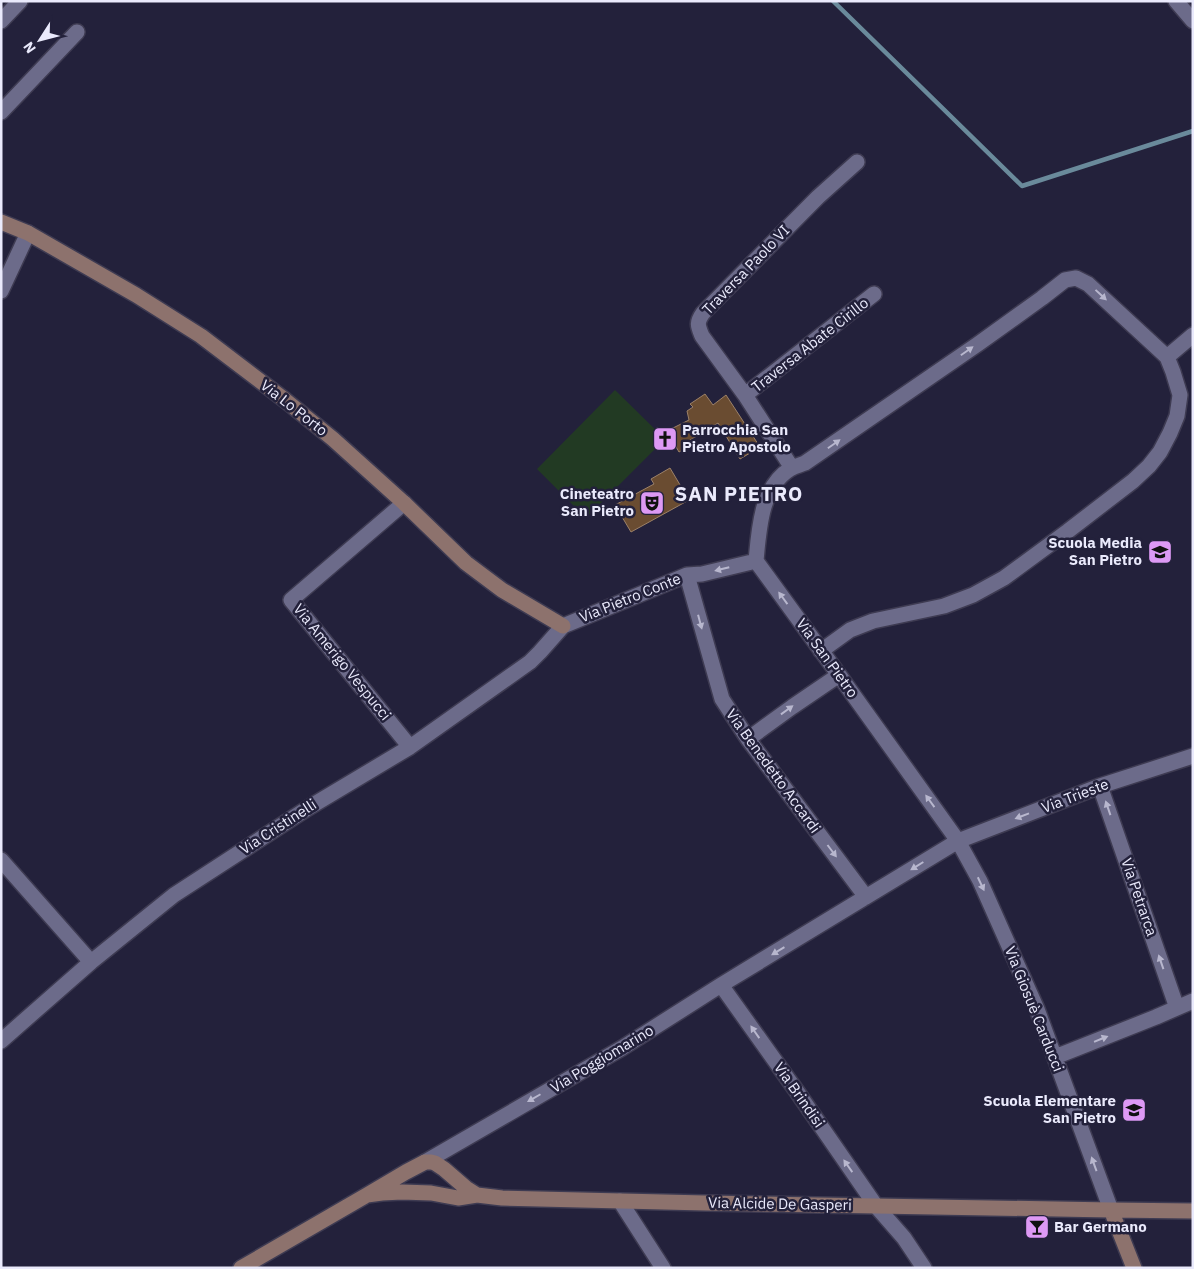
<svg xmlns="http://www.w3.org/2000/svg" width="1194" height="1269" font-family="'IBM Plex Sans',sans-serif">
	<rect width="100%" height="100%" fill="#23213b"/>
	<path fill="#223a23" d="M615,390L665,439L586,518L537,469Z"/>
	<g fill="none" stroke-linecap="round" stroke-linejoin="round">
		<path stroke="#6a8a9b" stroke-width="4.5" d="M833,1L1022,186L1193,131"/>
	</g>
	<path fill="#6a4c31" stroke="#9c8168" d="M705,394L713,405L726,395L760,447L740,459L718,423L687,442L690,446L679,452L667,431L689,420L687,411L693,407L690,404Z
		M670,468L689,500L631,532L615,505L654,484L651,479Z"/>
	<g fill="none" stroke-linecap="round" stroke-linejoin="round">
		<defs>
			<path id="street" d="M1176,1L1193,21
				M1,21L20,1
				M1,112L77,32
				M1,291L28,233
				M1167,357L1193,335
				M745,395L874,294
				M792,468L745,395L702,336C698,326 696,323 703,313L818,197L857,162
				M404,503L291,600L410,747
				M687,575L722,699L748,739L866,897
				M821,651L850,630L873,621L944,606L973,595L1004,578L1068,531L1133,481L1149,466L1160,452L1170,433L1177,416L1180,395L1173,372L1167,357L1088,284L1076,278L1065,280L1042,298L978,344L805,463C800,465 795,466 790,469C761,487 759,529 756,561L839,675L958,841L980,881L1037,1009L1111,1210
				M748,739L792,707L839,675
				M1100,786L1177,1008
				M1,860L91,962
				M721,985L798,1093L876,1206L904,1238L924,1268
				M1,1041L91,962L174,895L308,808L410,747L530,662L540,652L563,626L687,575L702,574L756,561
				M1055,1057L1156,1017L1193,1001
				M425,1162L622,1048L721,985L958,841L1100,786L1193,756
				M620,1201L663,1268"/>
			<path id="secondary" d="M1,222L28,233L136,295L201,336L285,400L333,439L404,503L466,563L502,590L563,626
				M367,1195L382,1193L402,1192L431,1193L458,1198L477,1195L502,1198L705,1203L1111,1210L1193,1211
				M1111,1210L1134,1268
				M241,1268L367,1195L406,1172L425,1162H431L435,1163L444,1169L466,1188L477,1195"/>
		</defs>
		<use href="#street" stroke="#3e3b52" stroke-width="18"/>
		<use href="#secondary" stroke="#3e3b52" stroke-width="18"/>
		<use href="#street" stroke="#6c6b8a" stroke-width="15"/>
		<use href="#secondary" stroke="#8d726d" stroke-width="15"/>
	</g>
	<defs><path id="oneway-solid" d="M-6-.8H1V-3.2L6.5 0L1 3.2V.8H-6Z" transform="scale(1.25)"/></defs>
	<g fill="#b8b7ce">
		<use href="#oneway-solid" transform="translate(1101 295) rotate(43)"/>
		<use href="#oneway-solid" transform="translate(967 351) rotate(-35)"/>
		<use href="#oneway-solid" transform="translate(834 444) rotate(-35)"/>
		<use href="#oneway-solid" transform="translate(722 569) rotate(166)"/>
		<use href="#oneway-solid" transform="translate(783 598) rotate(-126)"/>
		<use href="#oneway-solid" transform="translate(700 622) rotate(75)"/>
		<use href="#oneway-solid" transform="translate(787 710) rotate(-36)"/>
		<use href="#oneway-solid" transform="translate(930 801) rotate(-126)"/>
		<use href="#oneway-solid" transform="translate(1108 808) rotate(-109)"/>
		<use href="#oneway-solid" transform="translate(1022 816) rotate(159)"/>
		<use href="#oneway-solid" transform="translate(832 851) rotate(53)"/>
		<use href="#oneway-solid" transform="translate(917 866) rotate(148)"/>
		<use href="#oneway-solid" transform="translate(981 884) rotate(65)"/>
		<use href="#oneway-solid" transform="translate(778 951) rotate(149)"/>
		<use href="#oneway-solid" transform="translate(1161 962) rotate(-109)"/>
		<use href="#oneway-solid" transform="translate(755 1032) rotate(-125)"/>
		<use href="#oneway-solid" transform="translate(1101 1039) rotate(-22)"/>
		<use href="#oneway-solid" transform="translate(534 1098) rotate(150)"/>
		<use href="#oneway-solid" transform="translate(1094 1164) rotate(-110)"/>
		<use href="#oneway-solid" transform="translate(848 1166) rotate(-125)"/>
	</g>
	<defs>
		<symbol id="church-square" viewBox="-11 -11 22 22"><rect x="-9" y="-9" width="18" height="18" rx="4" fill="#dd99f4" stroke="#23213b"/><path d="M-1.2-6h2.4v3.5h3.3v2.4h-3.3V6h-2.4V-.1h-3.3v-2.4h3.3Z" fill="#111"/></symbol>
		<symbol id="theatre-square" viewBox="-11 -11 22 22"><rect x="-9" y="-9" width="18" height="18" rx="4" fill="#dd99f4" stroke="#23213b"/><path d="M-5-5.5Q0-4 5-5.5V0Q5 5 0 6Q-5 5-5 0ZM-3.3-2.5H-1v1.5H-3.3ZM1-2.5H3.3v1.5H1ZM-2.8 1Q0 5.5 2.8 1Z" fill="#111"/></symbol>
		<symbol id="school-square" viewBox="-11 -11 22 22"><rect x="-9" y="-9" width="18" height="18" rx="4" fill="#dd99f4" stroke="#23213b"/><path d="M0-5L7-2L0 1L-7-2ZM-4 1L0 2.5L4 1V4Q0 6-4 4Z" fill="#111"/></symbol>
		<symbol id="bar-square" viewBox="-11 -11 22 22"><rect x="-9" y="-9" width="18" height="18" rx="4" fill="#dd99f4" stroke="#23213b"/><path d="M-6-5H6L.8 .8V4.5H3.5V6h-7V4.5H-.8V.8Z" fill="#111"/></symbol>
	</defs>
	<g fill-rule="evenodd">
		<use href="#church-square" x="651" y="425" width="28" height="28"/>
		<use href="#theatre-square" x="638" y="489" width="28" height="28"/>
		<use href="#school-square" x="1146" y="538" width="28" height="28"/>
		<use href="#school-square" x="1120" y="1096" width="28" height="28"/>
		<use href="#bar-square" x="1023" y="1213" width="28" height="28"/>
	</g>
	<g text-anchor="middle" stroke-width="5" stroke-linejoin="round" paint-order="stroke">
		<g font-size="15" fill="#eaeafc" stroke="#23213b">
			<text transform="translate(746 270) rotate(-46)" y="5">Traversa Paolo VI</text>
			<text transform="translate(810 345) rotate(-38)" y="5">Traversa Abate Cirillo</text>
			<text transform="translate(294 408) rotate(38)" y="5">Via Lo Porto</text>
			<text transform="translate(630 598) rotate(-22)" y="5">Via Pietro Conte</text>
			<text transform="translate(827 658) rotate(54)" y="5">Via San Pietro</text>
			<text transform="translate(342 662) rotate(51)" y="5">Via Amerigo Vespucci</text>
			<text transform="translate(773 771) rotate(54)" y="5">Via Benedetto Accardi</text>
			<text transform="translate(1075 796) rotate(-21)" y="5">Via Trieste</text>
			<text transform="translate(278 827) rotate(-33)" y="5">Via Cristinelli</text>
			<text transform="translate(1139 897) rotate(71)" y="5">Via Petrarca</text>
			<text transform="translate(1034 1009) rotate(68)" y="5">Via Giosuè Carducci</text>
			<text transform="translate(602 1059) rotate(-31)" y="5">Via Poggiomarino</text>
			<text transform="translate(799 1095) rotate(55)" y="5">Via Brindisi</text>
			<text transform="translate(780 1204) rotate(1)" y="5">Via Alcide De Gasperi</text>
		</g>
		<g font-size="15" font-weight="bold" fill="#eaeafc" stroke="#23213b" text-anchor="end">
			<text x="682" y="435" text-anchor="start">Parrocchia San<tspan x="682" dy="17">Pietro Apostolo</tspan></text>
			<text x="634" y="499">Cineteatro<tspan x="634" dy="17">San Pietro</tspan></text>
			<text x="1142" y="548">Scuola Media<tspan x="1142" dy="17">San Pietro</tspan></text>
			<text x="1116" y="1106">Scuola Elementare<tspan x="1116" dy="17">San Pietro</tspan></text>
			<text x="1054" y="1232" text-anchor="start">Bar Germano</text>
		</g>
		<g font-size="20" font-weight="bold" letter-spacing="1" fill="#eaeafc" stroke="#23213b">
			<text x="739" y="501">SAN PIETRO</text>
		</g>
	</g>
	<rect width="1194" height="1269" fill="none" stroke="#eaeafc" stroke-width="5"/>
	<g transform="translate(40 40) rotate(234)" stroke="#23213b" stroke-width="4" paint-order="stroke">
	<path d="M0-4L9 19L0 12L-9 19Z" fill="#eaeafc"/>
	<text y="-8" font-size="14" font-weight="bold" text-anchor="middle" fill="#eaeafc">N</text>
	</g>
</svg>
